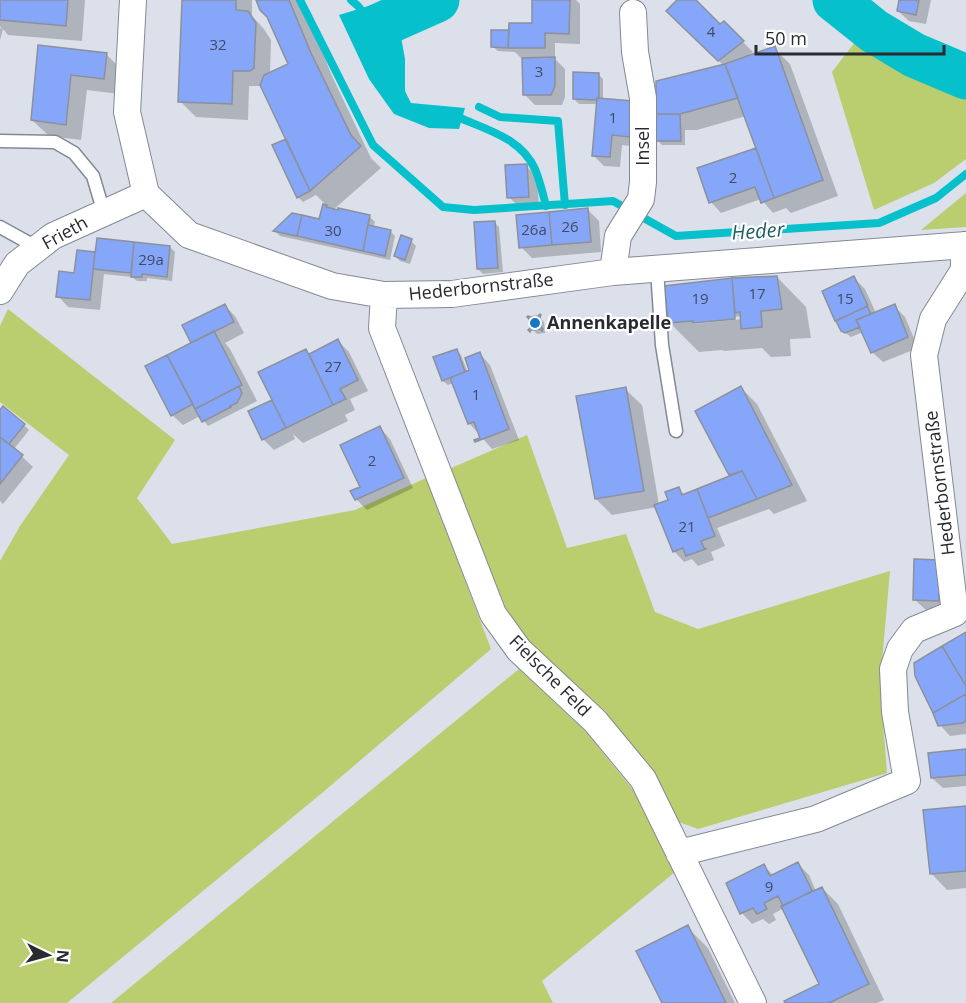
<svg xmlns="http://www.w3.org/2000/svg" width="966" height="1003" font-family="'Open Sans',sans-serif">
	<rect width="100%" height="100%" fill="#dbe0eb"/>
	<path fill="#bacd6f" d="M862,33L909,66L966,89V159L934,183L874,210L832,72Z
		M966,193V227L921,230Z
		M8,309L175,440L137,498L172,544L355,510L426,478L491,649L322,793L67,1003H0V561L20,526L69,455L0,402V326Z
		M527,435L567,548L626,534L655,612L698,629L890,571L880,684L887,773L698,829L679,822L653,773L605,711L523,638L504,608L449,469Z
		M519,669L586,732L633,790L675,872L542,981L553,1003H111Z"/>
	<path fill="#06c0cb" d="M385,1L401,37L405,59V91L411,103L465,108L459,129L429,128L394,114L369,79L339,15Z"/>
	<path fill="#0003" fill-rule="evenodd" d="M0,0H85L82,41L8,35L3,29L0,40V28L2,29L0,26Z
		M184,0H252V16L264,29L271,40L270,74L289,65L269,16L258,0H301L332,76L371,158L381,168L333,210L338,211L339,210L370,217L375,222L373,228L390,231L395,236L390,260L280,236L275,231L320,221L325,204L316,195L303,202L298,197L290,145L263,86H249L248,120L196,117L180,101Z
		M534,0H576L580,4V44L555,43V59L565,69V97L562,105H535L525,95L523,58H521L515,52L498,51L492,46L508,32L533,25Z
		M679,0H694L720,26L724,23L753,52L747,57L774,48L790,64L838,196L791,213L786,208L773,213L761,199L721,213L711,202L758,149L746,116L697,130H685V145H662L657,140L658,82L724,66L668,11Z
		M900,0H931L926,24L909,21L898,11Z
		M40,47L106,54L122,70L119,94L87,90L81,140L49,136L32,120Z
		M598,74L603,79V100L641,147L622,145L620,167L604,166L593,155L597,104H579L574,99Z
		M526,166L537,176L539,207L520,208L509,197Z
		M588,210L599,221L601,252L532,258L521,247Z
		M494,222L499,227L503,272L483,274L478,269Z
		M98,239L170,247L175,252L172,281L147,278V281H137L132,277L104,274L100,310L68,307L58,296L94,253L96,255Z
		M411,241L416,246L410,264L400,261L395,256Z
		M777,277L806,307L811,338L790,339L791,356L771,357L762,348L724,351L722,350L699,352L670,323L666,287L733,280ZM743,316V319L693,324V321Z
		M854,278L865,289L876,313L894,306L905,317L918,348L883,362L872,352L863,332L851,337L842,330L836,320Z
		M224,305L235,316L244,333L225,343L230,349L257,401L208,426L200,416L183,425L172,415L193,343Z
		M539,317L544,322L545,333L537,334L532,329Z
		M338,341L349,352L368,391L350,399L355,410L345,415L348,421L303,443L293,434L295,439L274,450L263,439L272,402L306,351L310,355Z
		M456,350L461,355L468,373L480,354L490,365L519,440L492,449L469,423L453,383L448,385L443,381L435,358Z
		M741,388L757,404L807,501L774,514L769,509L717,528L725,546L711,552L714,560L698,566L692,559L684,562L674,551L657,507L612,515L596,499L625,389L642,405L659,505L670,501L678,489L685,495L732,476L730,474Z
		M0,412L24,425L29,430L14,449L33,467L3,504L0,501Z
		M380,428L390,439L413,488L367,510L356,499Z
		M940,561L949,611L926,610L915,600Z
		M966,633V734L950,736L940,725Z
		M966,751V786L943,788L932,778Z
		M966,807V888L947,890L931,873Z
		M798,864L809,875L816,891L822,888L838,904L884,1000L877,1003H787L821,984L784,908L773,914L776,920L769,924L763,919L752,924L742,913L764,866L774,876Z
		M687,927L708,948L735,1003H663Z"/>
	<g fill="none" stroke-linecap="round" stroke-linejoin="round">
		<path stroke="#06c0cb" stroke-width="8" d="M300,0L373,145L443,207L474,210L613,201L676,236L879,223L936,198L966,174
			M351,0L358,6L366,16
			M479,107L500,117L558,121L565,205
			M454,117H458C487,130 521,138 535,169C540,181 543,194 546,206"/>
		<path stroke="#06c0cb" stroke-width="45" d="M835,0L874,31L914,55L966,77
			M374,28L437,0"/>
	</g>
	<path fill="#86a7f9" stroke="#8c909b" stroke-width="1.5" d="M0,0H68L66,26L0,20Z
		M182,0H236V10L248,11L256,23L254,68L250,71H233L232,104L178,102Z
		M256,0H289L311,53L351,135L361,146L310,191L260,85L264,75L288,64L267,17L260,10Z
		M532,0H570L569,34L545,33V48H508L509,23H532Z
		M677,0H696L720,24L724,21L744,41L718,61L666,11Z
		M899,0H919L916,15L897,11Z
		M491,30H509L508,48L491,47Z
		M38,45L107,53L104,79L71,75L66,125L31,120Z
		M775,46L823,180L774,198L725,64Z
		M555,57V86L551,95H523L522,58Z
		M725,64L738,98L680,114H656V81Z
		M573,72L599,73V98H597L596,100L573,99Z
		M597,98L633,101L630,137L612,135L610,157L592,156Z
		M656,114H680L681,141H656Z
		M286,139L310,191L297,198L272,145Z
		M756,148L774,198L761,203L755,187L709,203L697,168Z
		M527,164L529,197L507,198L505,165Z
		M323,204L327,205L326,207L338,210V208L370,215L363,251L297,236L302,215L319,219Z
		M588,208L591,242L552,245L549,212Z
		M549,212L552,245L519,248L516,215Z
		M292,213L302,215L297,236L273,231Z
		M495,221L498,268L477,269L474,222Z
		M368,225L391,230L385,256L363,251Z
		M401,235L412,239L405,260L394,256Z
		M97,238L134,242L131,273L93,269Z
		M134,242L170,246L167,277L142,274V277H131Z
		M77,250L95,252L90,300L56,297L59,271L74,273Z
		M777,276L782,309L761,311L762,327L741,329L740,312L735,313L732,278Z
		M854,276L868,306L835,321L822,291Z
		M732,278L735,319L693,323V321L668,323L664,286Z
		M225,304L234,322L191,343L182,325Z
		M895,304L908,337L871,353L856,320Z
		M867,306L871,314L856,320L860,327L845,333L841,331L836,321Z
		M540,314L541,315L540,317L541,327L543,329L542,331L540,329L531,330L530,332L528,330L530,328L529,319L527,317L528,316L530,317L538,316Z
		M214,331L242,385L195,409L167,355Z
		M338,339L358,380L340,389L346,399L333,405L309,354Z
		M306,349L333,405L286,428L258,372Z
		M457,349L465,372L442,381L433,357Z
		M480,352L509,429L475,442L474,440L480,438L474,422L468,424L450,378L469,370L465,358Z
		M167,355L193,404L171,416L145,366Z
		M239,386L242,393L237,403L230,406L231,407L202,422L195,409Z
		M741,386L792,485L757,499L742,471L729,475L695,411Z
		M626,387L644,491L595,499L576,396Z
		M272,400L286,428L262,440L248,411Z
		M3,406L25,424L9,444L0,437V410Z
		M380,426L404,478L355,500L350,491L360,487L340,445Z
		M0,437L23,455L0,484Z
		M742,471L757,499L708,518L697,489Z
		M679,487L682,495L697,489L715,536L701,541L704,548L706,549L686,556L683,548L673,552L654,505L668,500L665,492Z
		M914,559L940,560L939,601L913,600Z
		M966,632V686L942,646Z
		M942,646L966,686V694L933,713L915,676L914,663Z
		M966,694V721L963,723L938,726L933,713Z
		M966,749V775L931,778L928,753Z
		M966,806V871L930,874L923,810Z
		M798,862L812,891L783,906L778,896L764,903L767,909L757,914L753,908L740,914L726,883L764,864L770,876Z
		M822,887L869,984L829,1003H785L784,1001L819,984L781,906Z
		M688,925L726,1003H662L636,951Z"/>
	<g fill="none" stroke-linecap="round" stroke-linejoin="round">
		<defs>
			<path id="service" d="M0,141L55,142L74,153L93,176L104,213
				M0,227L38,248
				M657,269L662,345L676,431"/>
			<path id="minor" d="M133,0L127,112L146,194L189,235L332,286L384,295L452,294L613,272L966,245
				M613,272L618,236L641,199L643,182V98L635,52L633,13
				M0,291L17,264L53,236L146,194
				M384,295L382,328L493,614L519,650L595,721L643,779L753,1003
				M679,853L816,819L907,781L895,712L893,669L900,649L914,630L955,613L924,355L933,319L964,270V245"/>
		</defs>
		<use href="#service" stroke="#848993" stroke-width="15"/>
		<use href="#minor" stroke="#848993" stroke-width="28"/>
		<use href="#service" stroke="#fff" stroke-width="12"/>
		<use href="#minor" stroke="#fff" stroke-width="26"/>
	</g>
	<circle fill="#1578c4" stroke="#fff" stroke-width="2" cx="535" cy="323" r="6"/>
	<g text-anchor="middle" stroke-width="4.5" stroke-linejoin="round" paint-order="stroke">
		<g font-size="15" fill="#414a62">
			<text x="711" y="37">4</text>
			<text x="218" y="50">32</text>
			<text x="539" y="77">3</text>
			<text x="613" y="123">1</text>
			<text x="733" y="183">2</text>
			<text x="570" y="232">26</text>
			<text x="534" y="235">26a</text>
			<text x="333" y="236">30</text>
			<text x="151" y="265">29a</text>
			<text x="757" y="299">17</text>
			<text x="700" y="304">19</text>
			<text x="845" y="304">15</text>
			<text x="333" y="372">27</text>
			<text x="476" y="400">1</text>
			<text x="372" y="466">2</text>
			<text x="687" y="532">21</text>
			<text x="769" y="892">9</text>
		</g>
		<g font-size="18" fill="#2a2b30" stroke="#fff">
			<text transform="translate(643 146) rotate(-90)" y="6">Insel</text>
			<text transform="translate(65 233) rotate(-29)" y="6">Frieth</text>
			<text transform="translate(481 287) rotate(-6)" y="6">Hederbornstraße</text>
			<text transform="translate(940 483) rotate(-97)" y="6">Hederbornstraße</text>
			<text transform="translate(550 676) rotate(45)" y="6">Fielsche Feld</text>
		</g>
		<g font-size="18" font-weight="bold" fill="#2a2b30" stroke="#fff" text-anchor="start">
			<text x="547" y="329">Annenkapelle</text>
		</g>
		<g font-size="20" font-style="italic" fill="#205d62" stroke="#fff">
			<text transform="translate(758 231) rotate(-4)" y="7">Heder</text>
		</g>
	</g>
	<g transform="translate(48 955) rotate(95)" stroke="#ffffff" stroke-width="4.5" paint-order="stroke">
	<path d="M0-4.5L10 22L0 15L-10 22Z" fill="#2a2b30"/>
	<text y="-9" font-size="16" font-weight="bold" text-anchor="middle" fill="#2a2b30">N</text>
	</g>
	<path d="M756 45v9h188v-9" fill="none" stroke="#2a2b30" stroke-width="3"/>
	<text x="765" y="45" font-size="18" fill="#2a2b30" stroke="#ffffff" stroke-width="4.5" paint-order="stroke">50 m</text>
</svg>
